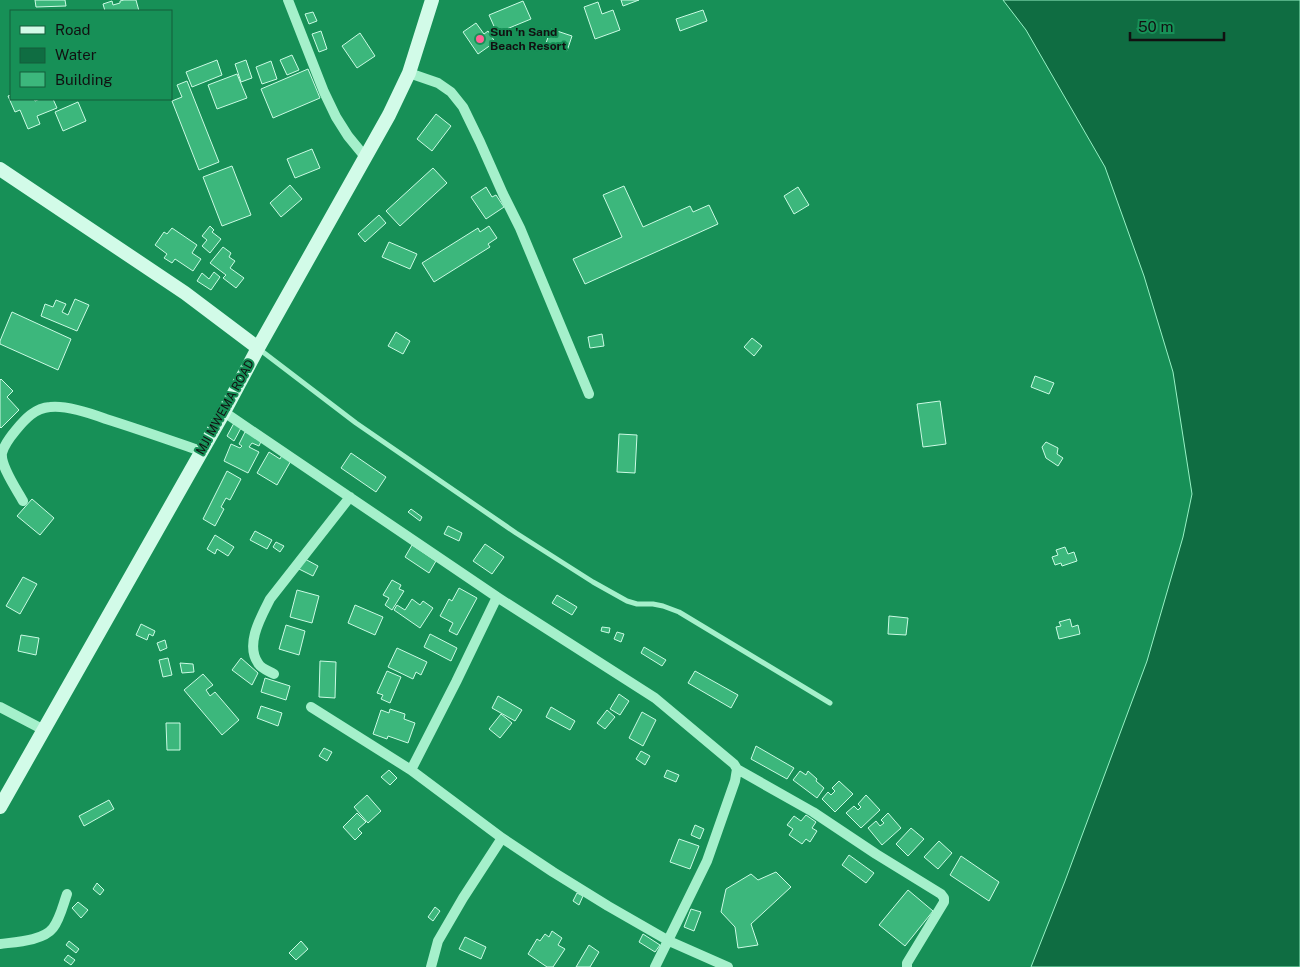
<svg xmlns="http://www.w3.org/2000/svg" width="1300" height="967" font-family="'Public Sans',sans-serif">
	<rect width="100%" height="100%" fill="#179057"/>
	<path fill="#0f6d42" stroke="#97f2c5" d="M1003,0H1300V967H1031L1065,881L1147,661L1183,537L1192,494L1173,372L1144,276L1105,167L1026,30Z"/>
	<path fill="#3cb77c" stroke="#cbfbe4" d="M35,0H65L66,6L36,7Z
		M124,0H136L139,11H105L103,4L112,1L113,5L120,3V1Z
		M621,0H639L623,6Z
		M523,1L531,19L497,33L489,15Z
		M598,2L602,14L613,10L620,30L595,39L584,7Z
		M703,10L707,21L680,31L676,19Z
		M313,12L317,21L309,24L305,14Z
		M476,23L484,34L488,31L495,42L478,54L463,32Z
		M551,29L572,36L567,51L546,43Z
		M321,31L327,49L319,52L312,34Z
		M360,33L375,56L357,68L342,46Z
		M292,55L299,70L287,75L280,60Z
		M217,60L222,75L192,87L186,72Z
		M246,60L252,78L241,82L235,64Z
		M271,61L277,79L262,84L256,67Z
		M308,69L320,98L273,118L261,89Z
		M237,74L247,98L217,109L208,85Z
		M187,81L219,162L199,170L172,101L182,97L177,85Z
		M11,95V99H34L35,101L40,99H53L57,108L37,116L40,124L28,129L20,110L15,112L8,96Z
		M78,102L86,121L63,131L55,112Z
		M436,114L451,126L432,151L417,139Z
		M312,149L320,168L295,178L287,159Z
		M232,166L251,215L222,226L203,177Z
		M433,168L447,183L400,226L386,211Z
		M290,185L302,199L281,217L270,203Z
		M624,186L643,227L690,206L693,212L709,205L718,224L585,284L573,259L622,237L603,195Z
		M486,187L492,197L496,195L504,207L486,219L471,197Z
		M798,187L809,205L794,214L784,196Z
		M379,215L386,223L365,242L358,234Z
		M210,226L214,230L212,232L221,239L210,253L202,246L207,240L202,236Z
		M489,226L497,238L488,244L490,247L434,282L422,263L478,228L480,232Z
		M172,228L197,245L192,253L201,259L193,271L175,259L172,263L164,258L167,254L155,245L164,232L167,234Z
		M389,242L417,254L410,269L382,257Z
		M223,247L231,253L229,257L235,261L230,268L244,278L236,288L223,278L226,275L210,263Z
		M214,272L220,277L211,290L197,281L202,273L209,279Z
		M75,299L89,305L77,331L41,316L45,304L53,307L56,300L66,304L62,312L68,315Z
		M12,312L71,339L58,370L0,344V341Z
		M396,332L410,341L403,354L388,346Z
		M602,334L604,346L590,348L588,337Z
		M752,338L762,346L754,356L744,347Z
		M1035,376L1054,383L1049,394L1031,387Z
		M1,379L13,391L7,397L19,410L1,428L0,427V380Z
		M940,401L946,444L923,447L917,404Z
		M234,423L241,428L234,441L227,436Z
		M245,432L262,439L259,446L252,443L249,447L259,452L248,473L224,461L231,444L240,448L242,446L239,444Z
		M619,434L637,435L635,473L617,472Z
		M1046,442L1058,448L1057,454L1063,458L1058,466L1046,458L1042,447Z
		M269,452L280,459L283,453L292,459L277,485L257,473Z
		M351,453L386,477L376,492L341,468Z
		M227,471L241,479L230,500L226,498L221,507L224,509L215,526L203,519Z
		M32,499L54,518L40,535L17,516Z
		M411,509L422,517L420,521L408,512Z
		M448,526L462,533L459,541L444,534Z
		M255,531L272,540L267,549L250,540Z
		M215,535L234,547L228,556L217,549L215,554L207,549Z
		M276,542L284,546L280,552L273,547Z
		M485,544L504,557L492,574L473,561Z
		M412,545L436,561L429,573L405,557Z
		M1065,547L1068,554L1074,552L1077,561L1062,566L1061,563L1055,565L1052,557L1058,555L1056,550Z
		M305,559L318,566L313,576L299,569Z
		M23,577L37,584L20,614L6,606Z
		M392,580L401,585L399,589L404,591L392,610L385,605L389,598L383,595Z
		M459,588L477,598L457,635L449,631L453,623L440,616L449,599L452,601Z
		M297,590L319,596L312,623L290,617Z
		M557,595L577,607L572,615L552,603Z
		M412,599L420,605L423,601L433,608L420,628L394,610L397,605L405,610Z
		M355,605L383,617L375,635L348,623Z
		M889,616L908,618L906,635L888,634Z
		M1070,619L1072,627L1078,625L1080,634L1059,639L1056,627L1061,626L1059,622Z
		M141,624L155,631L153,636L149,634L147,640L136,635Z
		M286,625L305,631L299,655L279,649Z
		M602,627L610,628L609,633L601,631Z
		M617,632L624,634L621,642L614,639Z
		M430,634L457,648L451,661L424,647Z
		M21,635L39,638L36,655L18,651Z
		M165,640L167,648L160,651L157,643Z
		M644,647L666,660L662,666L641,653Z
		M397,648L427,662L421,675L416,672L413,679L388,667Z
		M168,658L172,675L163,677L159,660Z
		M241,658L258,673L252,685L232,670Z
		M320,661L336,662L335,698L319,697Z
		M180,663L193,664L194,672L182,673Z
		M387,671L401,677L390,703L381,699L383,695L377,693Z
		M695,671L738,695L731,708L688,683Z
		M203,674L213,685L206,690L210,696L215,692L239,720L222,735L184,690Z
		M265,678L290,686L286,700L261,692Z
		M619,694L629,701L620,715L610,709Z
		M498,696L522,710L515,721L492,708Z
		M261,706L282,713L278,726L257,718Z
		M551,707L575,721L570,730L546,717Z
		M390,709L405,714L404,719L415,723L408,743L388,736L387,739L373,734L381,710L389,713Z
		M607,710L615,717L605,729L597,723Z
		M642,712L656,720L643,746L629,738Z
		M501,714L512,723L500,738L489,729Z
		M166,723H180V750H167Z
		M756,746L794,768L787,779L751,759Z
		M324,748L332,752L327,761L319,756Z
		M641,751L650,756L645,765L636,759Z
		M389,770L397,778L390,785L381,777Z
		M667,770L679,775L676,782L664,777Z
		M800,771L806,775L808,771L817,779L816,781L824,788L817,798L793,780Z
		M839,781L853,794L835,812L822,799L828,792L831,795L835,791L832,788Z
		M367,795L381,811L368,823L354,807Z
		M866,795L880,810L861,828L846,813L854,806L858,810L861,807L858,804Z
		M109,800L114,809L84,826L79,816Z
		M357,813L366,822L358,829L362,833L355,840L343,827Z
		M888,813L901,828L882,845L868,828L876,821L880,826L884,823L881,820Z
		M806,815L816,822L812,828L817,831L810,842L806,839L802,844L789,835L793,829L787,825L794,816L801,821Z
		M695,825L704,829L700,839L691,835Z
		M911,828L924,839L908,856L896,844Z
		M679,839L699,846L690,869L670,862Z
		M939,841L952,853L938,869L924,857Z
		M849,855L874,873L866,883L842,865Z
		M961,856L999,882L989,901L950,875Z
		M776,872L791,887L751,924L758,945L738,948L735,927L721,912L726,889L751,874L758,880Z
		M97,883L104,890L100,895L93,889Z
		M908,890L933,911L905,946L879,925Z
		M577,893L583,896L579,905L573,901Z
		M78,902L88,910L81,918L72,908Z
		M435,907L440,911L433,921L428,917Z
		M691,909L701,912L694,931L684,927Z
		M552,931L562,938L558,945L565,949L553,967H547L528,954L537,939L540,941L545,934L549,937Z
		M643,934L660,945L655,952L639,942Z
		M465,937L486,947L481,959L459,949Z
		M69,941L79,949L76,953L66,945Z
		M301,941L308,949L296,960L289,953Z
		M589,945L599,952L590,967H576Z
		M68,955L75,960L71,965L64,960Z"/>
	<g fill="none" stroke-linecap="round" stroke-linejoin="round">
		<path stroke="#a5f0cb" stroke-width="5" d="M259,349L356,423L516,533L593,582L627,601L637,604H653L663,606L679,612L830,703"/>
		<path stroke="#a5f0cb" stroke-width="10" d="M288,0L324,92L336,117L348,136L366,158
			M409,73L438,83L451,92L463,107L480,142L503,194L520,228L589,394
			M224,412L497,597L655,698L734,764L737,769L735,781L707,861L655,967
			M23,501C17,490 0,466 2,453C4,445 11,436 16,430C25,419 35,408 50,407C67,405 90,413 106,419C138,429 169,440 201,451
			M274,674C269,671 261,669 258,663C245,644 261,617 270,599L350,497
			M0,707L44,730
			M311,707L411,770L502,838L553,872L608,906L669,941L728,967
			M737,769L813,812L876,854L941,894L944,898V902L907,963V967
			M411,770L456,682L497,597
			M0,944C15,942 43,941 53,928C60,919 63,905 67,894
			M431,967L438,941L463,898L502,838"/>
		<path stroke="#d2fbe8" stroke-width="14" d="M0,169L185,293L258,348
			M0,807L224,412L258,348L389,115L409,73L432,0"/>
	</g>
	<circle fill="#ff6395" stroke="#179057" stroke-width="2" cx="480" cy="39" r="5"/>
	<g text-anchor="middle" stroke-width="4" stroke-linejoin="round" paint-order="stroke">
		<g font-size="12" font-weight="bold" fill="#111" stroke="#179057" text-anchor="start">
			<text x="490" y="36">Sun 'n Sand<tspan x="490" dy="14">Beach Resort</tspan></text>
		</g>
		<g font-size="12" fill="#111" stroke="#179057">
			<text transform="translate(225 407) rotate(-61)" y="4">MJI MWEMA ROAD</text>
		</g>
	</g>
	<rect x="10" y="10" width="162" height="90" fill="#179057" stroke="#155d3b"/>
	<rect x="20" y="26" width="25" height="8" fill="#d2fbe8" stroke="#155d3b"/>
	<text x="55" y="35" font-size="15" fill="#111111">Road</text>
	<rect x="20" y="48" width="25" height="15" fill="#0f6d42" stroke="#155d3b"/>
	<text x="55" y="60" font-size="15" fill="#111111">Water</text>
	<rect x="20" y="72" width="25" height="15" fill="#3cb77c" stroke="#155d3b"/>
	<text x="55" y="85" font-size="15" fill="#111111">Building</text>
	<path d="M1130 32v8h94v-8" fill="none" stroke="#111111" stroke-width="2.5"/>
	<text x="1138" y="32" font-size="15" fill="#111111" stroke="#179057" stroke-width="4" paint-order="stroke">50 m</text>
</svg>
